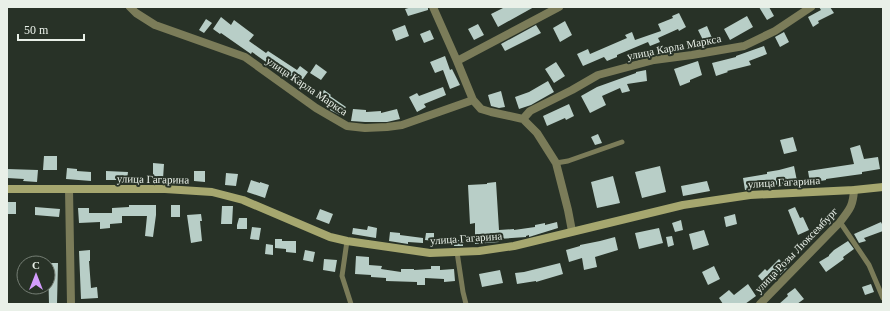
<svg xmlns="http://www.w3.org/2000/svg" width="890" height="311" font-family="Georgia,serif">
	<rect width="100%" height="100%" fill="#283227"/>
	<path fill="#b8cec7" d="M412,7H428V10L408,16L405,9Z
		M505,7H534L498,27L491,14Z
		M759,7H769L774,16L767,20Z
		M819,7H830L834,13L818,21L819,23L813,27L808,17L821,10Z
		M679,13L686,27L679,31L678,29L658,38L660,42L650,46L648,42L617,55V57L607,61L604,57L583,66L577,54L588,49L590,54L627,38L625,35L632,32L635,40L661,31L658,24L673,18L672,16Z
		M747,16L753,27L730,40L724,29Z
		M221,17L231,25L234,20L254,35L249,41L266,53L268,51L297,70L300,66L308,72L300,83L282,70L280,73L272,68L273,67L252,52L251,54L221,33L220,34L213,29Z
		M206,19L212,23L204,33L199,30Z
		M565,21L572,35L560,42L553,28Z
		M478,24L484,35L474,40L468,29Z
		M405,25L409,36L396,41L392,30Z
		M536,25L541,33L505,51L501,44Z
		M707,26L712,38L704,42L698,30Z
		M430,30L434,39L424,43L420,34Z
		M784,32L789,42L780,47L775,37Z
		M764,46L767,54L749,61L751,65L727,71L728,72L716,76L712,63L736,57V56Z
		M445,56L450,70L452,69L460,85L450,89L443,70L435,73L430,62Z
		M698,61L702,75L690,80V82L680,86L674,69Z
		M556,62L565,76L554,83L545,69Z
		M316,64L327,72L321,80L310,73Z
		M646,70L647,81L627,84L630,91L622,93L620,88L602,96L606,105L590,113L581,96L597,87L636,73V72Z
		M548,81L554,92L531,105L519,109L515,97L529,92Z
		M443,87L446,95L424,104L426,107L417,112L409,97L417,93L419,96Z
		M324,90L331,95L330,96L346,107L340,115L330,110L331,108L318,99Z
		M501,91L505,107L499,108L491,106L488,95Z
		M569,104L574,116L566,120L565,118L547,126L543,116Z
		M353,109L366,110V112L381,111V113L397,109L400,119L387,122H365L351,121Z
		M598,134L602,143L595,145L591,137Z
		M793,137L797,151L784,154L780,140Z
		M860,145L864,159L878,157L880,169L862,172V174L826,179V180L810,183L808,171L854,164L850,148Z
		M44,156H57V170H43Z
		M153,163L164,164L163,179H153Z
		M660,166L666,192L642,198L635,172Z
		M794,166L797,181L782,184L745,190L743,178L767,174V172L779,170Z
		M67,168L77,169V171L91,172V181L66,179Z
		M7,169L38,170L37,182L23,181L24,179L7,178Z
		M106,171L128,172L127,180H106Z
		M194,171H205V182L194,181Z
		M226,173L238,174L236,186L225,185Z
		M613,176L620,203L597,208L591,182Z
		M251,180L260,183V182L269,185L265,198L247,192Z
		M707,181L710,191L683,196L681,186Z
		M496,182L499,230L514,229V230L535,227V225L545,223V225L557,222L558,228L529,237V235L526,236V237L498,239L499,242L475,244V223L470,224L468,185L487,184V183Z
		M7,202H16V214H7Z
		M129,205H156V215L153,237L145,236L147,216H122V223L110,224V228L100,229V222L79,223L78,208H89V213H112V208L129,207Z
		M171,205H180V217H171Z
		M222,206H233L232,224H221Z
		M35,207L60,209L59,217L35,215Z
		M795,207L800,218L803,217L809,230L798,235L788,210Z
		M320,209L333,214L329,224L316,219Z
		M201,214L202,221H200L202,241L191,243L187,215Z
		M735,214L737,224L726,227L724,217Z
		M239,218H247V229H237V225Z
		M681,220L683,230L675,232L672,223Z
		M881,222L883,226V231L864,238L866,241L859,243L854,234Z
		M368,226L377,228L376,238L352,234L353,228L367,230Z
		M252,227L261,228L259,240L250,239Z
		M659,228L663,243L639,249L635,233Z
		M704,230L709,245L693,250L689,234Z
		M390,232L400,233V235L423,238V243L408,242V244L389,241Z
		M426,233H434V241L425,240Z
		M672,236L674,245L668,247L666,237Z
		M615,237L618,250L595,257L597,267L584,270L582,258L569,262L566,250L580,246V245L600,241Z
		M275,239H282V241H296V253L286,252V249L275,248Z
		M454,240H463V246H454Z
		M848,241L854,249L843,257L844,259L826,272L819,262L829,256V255L834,250Z
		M266,244L273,245V255L265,254Z
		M90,250V261H89L91,288L97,287L98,298L81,299L79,251Z
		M305,250L315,252L313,262L303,260Z
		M356,256L369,257V265L382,266L381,269L401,272V269H414V270L431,269V266H440V270L454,269L455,281L444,282V279L425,278V285H417V282L386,281V278L371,277V275L355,274Z
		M324,259L337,260L335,272L323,270Z
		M779,259L787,268L780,275L779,274L766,285L758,276L765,269L767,271Z
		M48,263H58L57,304H49Z
		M560,263L563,274L536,282V281L517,284L515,273L524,272Z
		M714,266L720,279L708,285L702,272Z
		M500,270L503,283L482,287L479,274Z
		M748,284L756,296L745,304H723L719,298L729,290L734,295Z
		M871,284L874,292L865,295L862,287Z
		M795,288L804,299L797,304H779L788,296L787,294Z"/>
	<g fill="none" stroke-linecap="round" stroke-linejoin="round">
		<path stroke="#7b7c59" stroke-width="5" d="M556,163L568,161L622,142
			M840,222L869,265L883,298
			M347,241L342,276L351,304
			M457,252L463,292L466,304"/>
		<path stroke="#7b7c59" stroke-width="8" d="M130,7L136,13L155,25L245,57L316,108L347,126L365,128L387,127L402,125L473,100L481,109L491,112L523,119
			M433,7L457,61L473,100
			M457,61L559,7
			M523,119L530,111L572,90L598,75L654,60L692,55L744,46L775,31L811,7
			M523,119L537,133L556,163L568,210L572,231
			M69,189L71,304
			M760,304L840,222C850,209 853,206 854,190"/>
		<path stroke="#a6a76f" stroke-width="8" d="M7,189H165L212,192L243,200L330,237L347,241L430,253L479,251L514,246L683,205L750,195L854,190L883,187"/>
	</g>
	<g text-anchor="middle" stroke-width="4" stroke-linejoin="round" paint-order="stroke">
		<g font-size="11" fill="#e9f0e8" stroke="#283227">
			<text transform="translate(674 47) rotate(-11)" y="4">улица Карла Маркса</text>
			<text transform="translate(307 86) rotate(34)" y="4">улица Карла Маркса</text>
			<text transform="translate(153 179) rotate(1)" y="4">улица Гагарина</text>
			<text transform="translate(784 182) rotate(-3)" y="4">улица Гагарина</text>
			<text transform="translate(466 238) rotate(-4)" y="4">улица Гагарина</text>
			<text transform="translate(796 250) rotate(-46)" y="4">улица Розы Люксембург</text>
		</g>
	</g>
	<rect width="890" height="311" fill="none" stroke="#e9f0e8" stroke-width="16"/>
	<g transform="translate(36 275)"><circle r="19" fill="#283227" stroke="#757e74"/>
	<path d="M0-3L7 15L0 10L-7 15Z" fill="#d39cfd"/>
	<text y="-6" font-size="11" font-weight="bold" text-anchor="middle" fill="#e9f0e8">С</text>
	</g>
	<path d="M18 34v6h66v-6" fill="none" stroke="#e9f0e8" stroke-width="2"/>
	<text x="24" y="34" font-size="12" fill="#e9f0e8" stroke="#283227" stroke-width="3" paint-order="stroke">50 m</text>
</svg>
